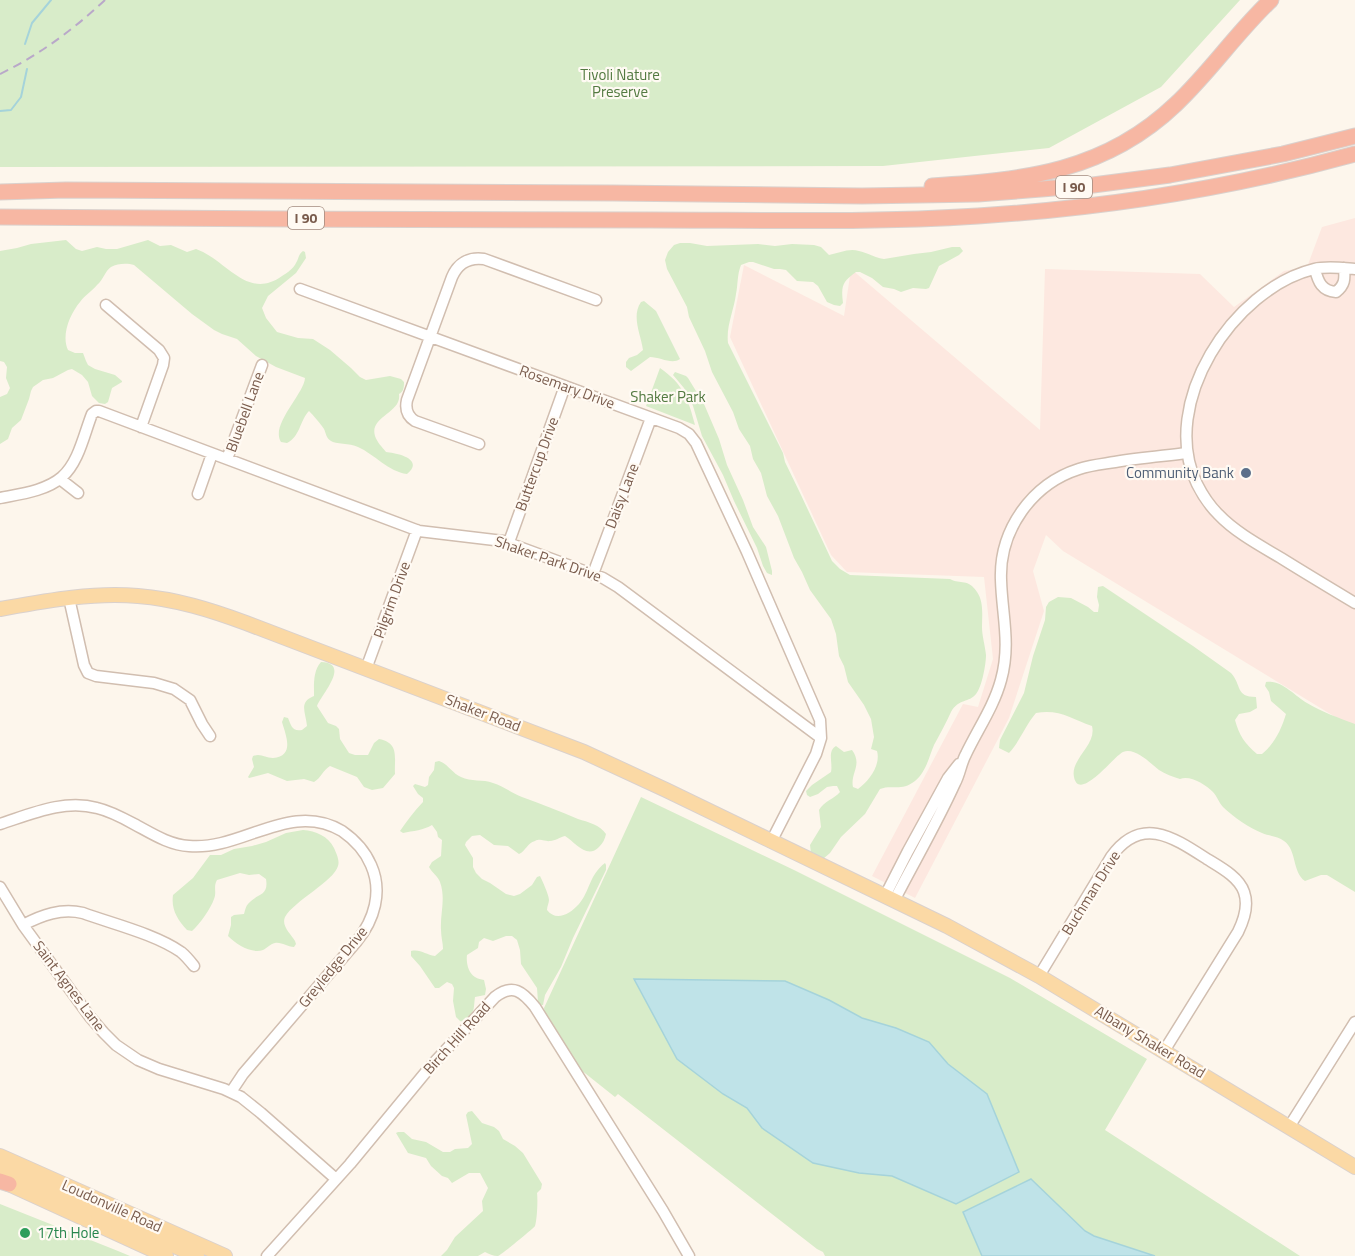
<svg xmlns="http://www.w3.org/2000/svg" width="1355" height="1256" font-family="'Titillium Web',sans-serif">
	<rect width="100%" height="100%" fill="#fdf6ec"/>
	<path fill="#fde8e0" d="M1355,218V729L1063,551L1046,535L1033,571L1044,611L1009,718L915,898L872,876L963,704L978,707L993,659L984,577L847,572L831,555L730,337L744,265L844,316L851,269L1040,430L1045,269L1200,274L1234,307L1284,271L1307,267L1322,227Z"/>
	<path fill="#d8ecc9" d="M0,0H1240L1161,87L1049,148L883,166L0,167Z
		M66,240L76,249L82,251L97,247L106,249H117L148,240L160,246L171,245L187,252L196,249C227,260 247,301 282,276C287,273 294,268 296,263C299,258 298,255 303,251L305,252L306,258L296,273L268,296L262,308L266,318L277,332L298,338L313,339L330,350L351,368L360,377L366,380L390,376L401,379L404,382C404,386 404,392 399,394C402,413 369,416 375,436C377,442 382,447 386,452C397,453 425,459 407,474C389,472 374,454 358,447C350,443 335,444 331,441C326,438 326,433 324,429C321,424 313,415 309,411C300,420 300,437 287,443L281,442C270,425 304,394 305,378L276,367L256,356L237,339L222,334L214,330L192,314L134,265C128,263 118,263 111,267C105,271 103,280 97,285C92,291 85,295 80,302C70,314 61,335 68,350L75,353H83L86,361L88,365L95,369L115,375L122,381V382L112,388L108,402L105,404L99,403L92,396L88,382L82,375L72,369L68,370L53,378L43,380L33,387L31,391L29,399L21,420L12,428L8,439L0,444V397L7,394L10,388L6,378L7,367L4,362L0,361V251L17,248L31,244Z
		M680,243H690L707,246L758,244L775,246L792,244L814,245L821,247L829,255C839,253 849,248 859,251C868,253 875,258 884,259L914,254L931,252L952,247H960L963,251L959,255L939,266L929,288L926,289L913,288L901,292L894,289L883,287L872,278L860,272H856C842,282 841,286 843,303L840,306L834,305L827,302L818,286L813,282L797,281L786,270L780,269H774L753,262H749L741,265C737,275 738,284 736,294C734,310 726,326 728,343L783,453L785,462L801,495L832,561L840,569L850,575L950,579C961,585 968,578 977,592C984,602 982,616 982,627C982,636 985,645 986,655C986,664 982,687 976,694C969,703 959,698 951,712C946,723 940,734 934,745C929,757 926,772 915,781C901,792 892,784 880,789L865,814L841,837L830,853L823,859L811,853L810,845L821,827L819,810C824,801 834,799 840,792L837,786H833L827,787L818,794L810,797L807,795L806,791L812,785L831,772C833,763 827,751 836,746L844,752L852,750C863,765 850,773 853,787L858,789C869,781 881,765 877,751L871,749L874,737L871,719L864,705L848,682L844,666L839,656L836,634L831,619L810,590L802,572L794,558L778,516L767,496L761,473L753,459L750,446L739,429L733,412L712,372L705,351L689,317L687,307L667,269L665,260L668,252L674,245Z
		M644,301L656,311L680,359C672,365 660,357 650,357L631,371L626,367V362L629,358L637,355L643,350C641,335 631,316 641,302Z
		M660,368C683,384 688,398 695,425L646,406Z
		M675,372L686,376L688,378L704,404L719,439L727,465L743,500L753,527L766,547L772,571V575L767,573L763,566L757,548L734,501L723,475L702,436L693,406L684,388L673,375Z
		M1103,586L1193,646L1231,673C1242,685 1235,697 1256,697L1257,708L1250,712L1239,714L1235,720C1239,735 1245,744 1257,754H1262C1275,743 1281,730 1286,714L1271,701L1269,692L1265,686L1266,682C1281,679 1295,696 1307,703C1322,712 1339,718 1355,724V892L1327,875H1321L1305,881C1292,872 1297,850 1284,841C1278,836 1269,836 1262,833C1251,829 1232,816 1223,807C1219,803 1217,796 1213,792C1205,784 1190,775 1180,779C1173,777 1165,774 1159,770C1150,763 1135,747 1123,752C1115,755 1079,803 1074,777C1070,759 1097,745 1092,726C1071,719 1060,709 1036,713C1025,726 1020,741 1009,753L999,748L1000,740L1024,693L1033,656L1045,620L1046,607L1049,602L1058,597L1071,598L1088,607L1094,612H1098L1099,605L1097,597L1098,587Z
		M321,662C351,663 322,694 317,706L328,723L336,726L339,729L340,739L349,753L355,755H368L374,743L379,739C400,743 394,758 395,774L383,788L372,790L364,787L357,777L330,766C323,770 321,778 314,782L304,779L287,781L268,773L249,778L248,777L254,767L252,759L253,756C261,753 265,758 273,758C295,756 286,736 282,722L284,717L288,718C291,725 292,732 302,730L307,726C306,713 298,702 314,696C314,684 313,671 321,662Z
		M439,761C448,764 452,773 461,777C471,782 483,779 493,783C503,786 512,793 522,797C541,804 560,811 578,819C588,822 600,825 606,834C605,839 603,843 599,847C587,860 575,842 565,836C560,837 555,841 550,841C545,842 541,838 535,841C527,843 526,851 519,854L508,846L494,845L480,835L472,836L466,842L465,845L473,858V867L476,873L482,879L490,883L506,894L514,896L520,894L532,885L537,877L540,876C542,880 549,895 549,900C549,903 547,906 547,910C556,922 570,914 579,904C590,891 589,875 605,863L606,865V870L573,938L561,967L545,995L543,1005H541L538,1002L537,988L521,964L520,950L517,940L512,936H506L493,941L484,938L479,942L478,948L467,955C466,962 468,973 475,977C478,979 481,979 484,980L486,989L485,995L475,997C473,1012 476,1010 463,1022L460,1021L456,1017L453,1001L454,988L452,984L447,982L439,988H435L420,966L411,956V951C421,949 426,955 435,956L443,949C443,943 441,937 441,930C440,913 446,899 440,882C438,876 432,873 429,867L432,862L441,856L442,840L438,837L437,832L432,825C424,830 413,831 403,833L400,831C407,821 414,811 423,802V798L418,794L413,786L415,784L425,787L428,785L429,777L434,770L435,762Z
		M641,797L794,870L1010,978L1147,1059L1105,1130L1300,1256H825L823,1252L817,1249L618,1094L615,1097L581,1070L545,1015L544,1008Z
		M303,830C316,831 328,836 334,848C336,853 340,860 338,866C334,881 294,901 285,917C281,926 291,934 295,941L296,944L294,947C287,947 282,942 275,943C270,944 267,948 263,950C251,954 236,944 228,936L231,925V917L234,915L244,914C245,910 246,906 248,904C257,893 269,897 266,879L259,874L249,875L240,873L217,880C213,887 217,892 214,899C211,908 200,924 192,931L187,930C177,919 171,909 173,895L193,878L210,855H221L234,849L252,846L266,842L286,833Z
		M472,1111L482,1123L494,1127L499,1131L503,1139L515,1146L523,1153L542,1184L541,1189L537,1193C538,1200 537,1220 535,1226C534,1228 501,1255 498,1256C493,1256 489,1254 485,1252L478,1256H441L447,1250L455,1237L483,1211L482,1201L488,1188L480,1173H469L452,1183L448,1178L442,1176L431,1166L426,1158L408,1153L396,1133L398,1132H404L412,1139L426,1142L443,1152H450L455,1149L468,1148L472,1144L466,1115L468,1112Z
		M0,1204L118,1251L130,1256H0Z"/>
	<path fill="#bfe3e8" stroke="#a5d3da" stroke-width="1.5" d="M634,979L785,981L829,1000L862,1018L896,1028L929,1042L948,1064L987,1094L1019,1172L956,1204L892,1176L859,1173L813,1163L762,1128L747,1108L723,1094L677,1059Z
		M1031,1179L1085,1231L1094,1236L1155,1256H982L963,1212Z"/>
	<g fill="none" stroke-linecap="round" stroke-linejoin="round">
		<path stroke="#a5d3da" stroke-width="2" d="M25,44L32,23L51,0
			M0,111L11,110L21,97L27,69"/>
		<defs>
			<path id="minor" d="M1315,269C1318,282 1322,291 1336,292C1345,285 1345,279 1344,268
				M1355,269C1342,268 1327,266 1314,269C1233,289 1158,404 1197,484C1202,494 1210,506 1218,514C1235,532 1259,545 1281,558C1305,573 1330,588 1355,603
				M300,289L679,428L689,434L696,443L747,552L820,720L821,738L816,754L771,842
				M106,305L159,350L164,358L163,365L141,427
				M479,444L415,421C407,416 405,409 407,400L452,277C458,263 469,257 484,259L596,300
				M227,459L262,365
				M60,479L78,493
				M198,494L212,454
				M0,498C20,494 46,491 62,477C79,462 84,434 92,414L96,411H99L419,531L503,541L603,578L618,587L821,738
				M509,542L565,386
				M593,574L651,418
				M69,598L84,665L88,673L96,676L154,683L174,689L190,700L202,724L210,736
				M366,669L417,530
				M0,824C31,814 64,799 97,808C110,811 123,818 134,824C151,833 169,845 189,846C242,851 290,800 342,831C355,840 365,851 371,865C383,892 374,920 357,941L243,1074L231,1092
				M0,887L23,925L90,1017L104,1033L116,1045L138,1060L159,1069L224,1089L241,1097L261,1113L336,1179
				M885,896L908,851L948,778L959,764
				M894,901C914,862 937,823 955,783C960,774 961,763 966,754C978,729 994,706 1001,680C1011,644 1002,615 1001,580C999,530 1032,484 1079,469C1091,465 1103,464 1115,462C1139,458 1163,456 1187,453
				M23,925C42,915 61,908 83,913C113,924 155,934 181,952C186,956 190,961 194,966
				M1039,976L1111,857C1141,815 1173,837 1207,859C1220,867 1239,877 1244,892C1249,906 1244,920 1238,932L1164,1051
				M1289,1127L1355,1022
				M267,1256L350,1164L430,1067L495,997C513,983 523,992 535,1007L663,1211L689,1256"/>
			<path id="major" d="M0,609C45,601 92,592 138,596C176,599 211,610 246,623L584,752L666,790L947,926L1039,976L1355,1167
				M0,1156L225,1256
				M0,1168L197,1256
				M0,1180L166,1256"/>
			<path id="highway" d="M932,186C1025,180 1105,172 1176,104C1210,72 1237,32 1271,0
				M0,192L66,190L613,193L862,196L978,194L1093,185L1170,175L1283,154L1355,136
				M0,217C217,218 433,221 650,220C759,220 869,223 978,216C1105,208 1232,188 1355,154
				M0,1181L9,1184"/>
		</defs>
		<use href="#minor" stroke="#d1beb0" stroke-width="13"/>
		<use href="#major" stroke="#dad1cd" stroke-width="16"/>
		<use href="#highway" stroke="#dad1cd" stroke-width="17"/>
		<use href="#minor" stroke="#fff" stroke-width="10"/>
		<use href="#major" stroke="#fbd9a5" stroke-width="14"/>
		<use href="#highway" stroke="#f7b7a3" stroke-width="15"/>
		<path stroke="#b9a8c9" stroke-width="2" stroke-dasharray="9 6" stroke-linecap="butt" d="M0,74C39,55 73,30 105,0"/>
	</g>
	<circle fill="#5c6f8a" stroke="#fffaf3" stroke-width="2" cx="1246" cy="473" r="6"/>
	<circle fill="#2e9e5b" stroke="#fffaf3" stroke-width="2" cx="25" cy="1233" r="6"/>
	<g text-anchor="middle" stroke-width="4.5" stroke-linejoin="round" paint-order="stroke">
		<g fill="#fffaf3" stroke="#a28b7f" stroke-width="1.5">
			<rect x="1056" y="176" width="36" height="22" rx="4.5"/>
			<rect x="288" y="207" width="36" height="22" rx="4.5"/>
		</g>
		<g font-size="14" font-weight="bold" fill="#7a5c4d">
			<text x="1074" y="192">I 90</text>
			<text x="306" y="223">I 90</text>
		</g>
		<g font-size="15" fill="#537a41" stroke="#fffaf3">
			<text x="620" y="80">Tivoli Nature<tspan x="620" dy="17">Preserve</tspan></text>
			<text x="668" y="402">Shaker Park</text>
		</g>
		<g font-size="15" fill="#7a5c4d" stroke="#fffaf3">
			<text transform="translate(567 387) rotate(20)" y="5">Rosemary Drive</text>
			<text transform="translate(245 412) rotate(-70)" y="5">Bluebell Lane</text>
			<text transform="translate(537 464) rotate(-70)" y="5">Buttercup Drive</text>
			<text transform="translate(622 496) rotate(-69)" y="5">Daisy Lane</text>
			<text transform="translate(548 559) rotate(19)" y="5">Shaker Park Drive</text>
			<text transform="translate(392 600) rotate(-70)" y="5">Pilgrim Drive</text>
			<text transform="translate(483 713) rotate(21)" y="5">Shaker Road</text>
			<text transform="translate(1091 893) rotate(-58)" y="5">Buchman Drive</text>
			<text transform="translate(333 967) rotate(-51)" y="5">Greyledge Drive</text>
			<text transform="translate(69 986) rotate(53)" y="5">Saint Agnes Lane</text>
			<text transform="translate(457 1038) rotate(-48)" y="5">Birch Hill Road</text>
			<text transform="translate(1150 1042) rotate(31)" y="5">Albany Shaker Road</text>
			<text transform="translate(112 1206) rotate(24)" y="5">Loudonville Road</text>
		</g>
		<g font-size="15" fill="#4e5e75" stroke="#fffaf3" text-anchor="end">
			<text x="1234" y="478">Community Bank</text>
		</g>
		<g font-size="15" fill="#27864d" stroke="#fffaf3" text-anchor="start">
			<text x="37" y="1238">17th Hole</text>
		</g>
	</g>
</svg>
